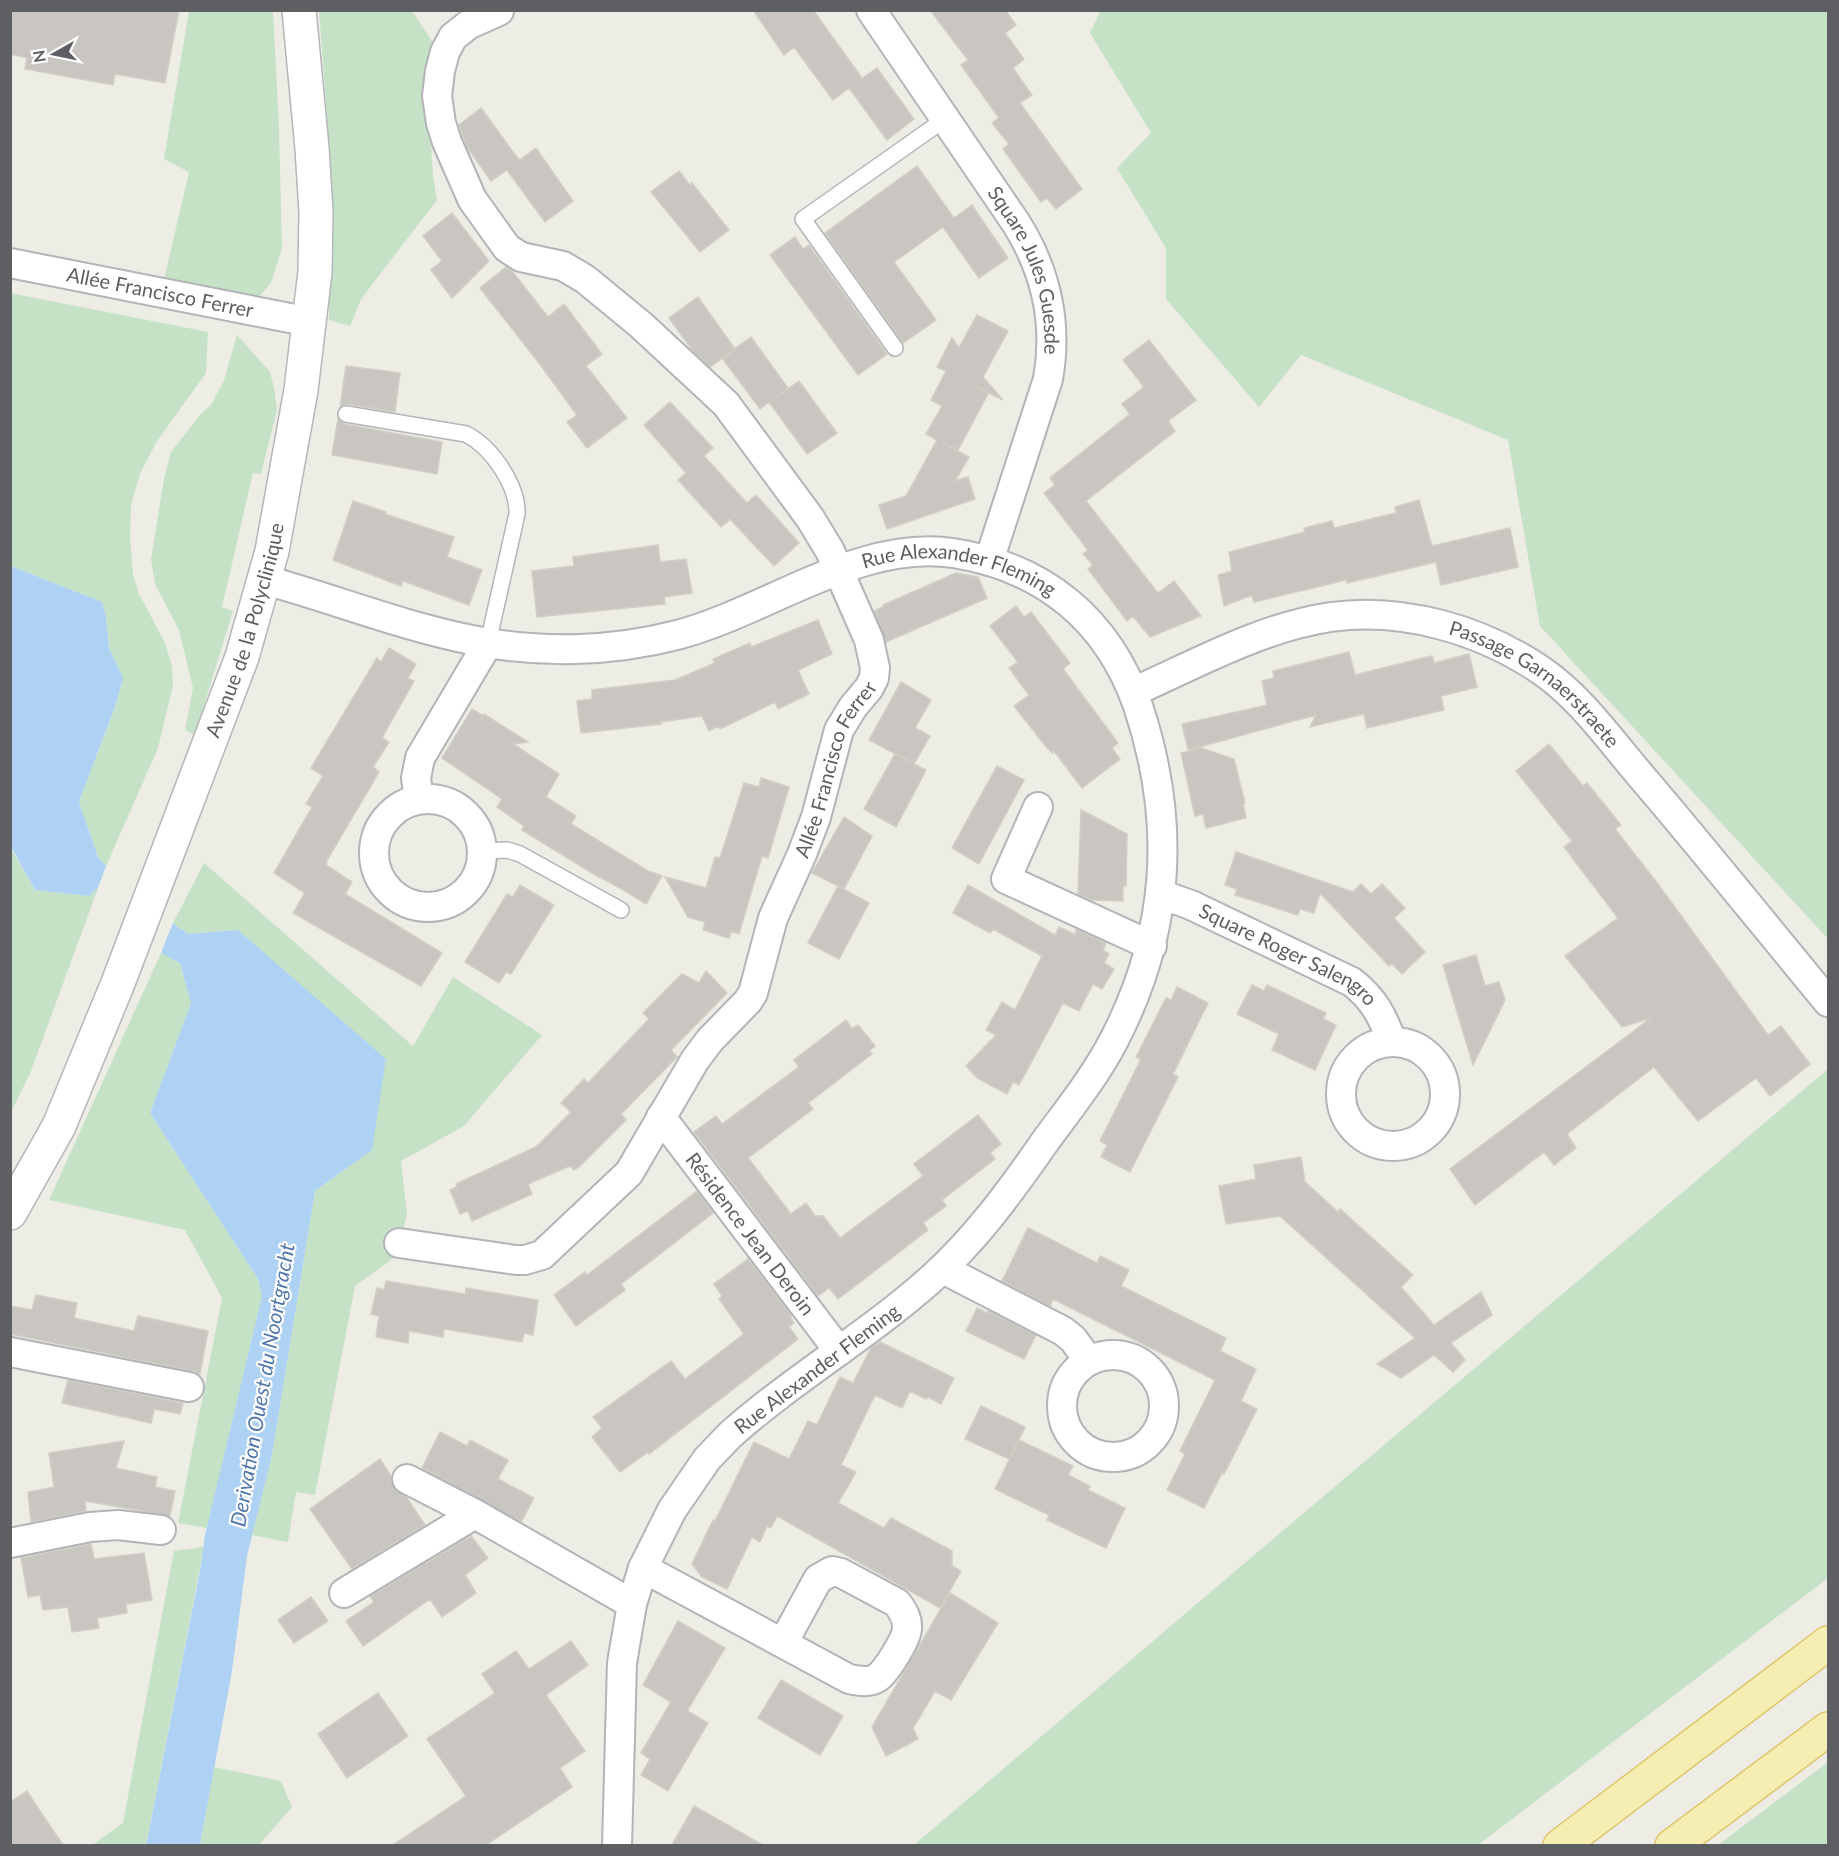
<svg xmlns="http://www.w3.org/2000/svg" width="1839" height="1856" font-family="Lato,sans-serif">
	<rect width="100%" height="100%" fill="#edece5"/>
	<path fill="#c5e2c6" d="M1101,10L1828,11V939L1540,626L1508,440L1301,355L1259,407L1166,299V248L1117,168L1151,133L1090,33Z
		M189,11H273L279,127L282,248L271,283L257,299L164,280L189,172L164,159Z
		M319,11H412L432,41L428,95L433,176L437,200L361,299L350,326L329,320L330,155Z
		M10,293L208,332L206,373L157,441L140,474L131,505L130,537L133,574L139,594L165,643L172,666L173,685L158,748L106,866L98,857L79,802L116,705L123,678L109,648L106,617L102,602L11,566Z
		M237,335L270,372L274,388L277,410L261,474L253,473L222,607L233,611L195,735L185,730L193,688L179,630L155,584L151,559L164,479L171,452L200,415L211,405L224,380Z
		M10,847L35,890L89,896L98,888L31,1071L11,1112Z
		M204,863L413,1046L453,977L542,1035L464,1126L401,1161L407,1214L398,1255L355,1286L315,1495L296,1492L288,1542L252,1535L272,1455L315,1191L372,1150L238,930L188,934L173,923Z
		M161,953L180,963L191,1003L150,1113L258,1279L262,1296L207,1528L178,1523L222,1298L185,1230L49,1200Z
		M1828,1069V1578L1478,1845H914L1240,1567Z
		M204,1547L146,1845L91,1846L123,1823L174,1551Z
		M1828,1762V1845H1718Z
		M214,1767L281,1781L292,1807L259,1845L200,1846Z"/>
	<path fill="#aed2f4" d="M11,566L102,602L106,617L109,648L123,678L116,704L79,802L98,857L106,866L98,888L89,896L35,890L11,847Z
		M173,923L188,934L238,930L386,1059L372,1150L315,1191L272,1455L247,1556L232,1671L200,1845L146,1846L201,1565L205,1535L262,1296L258,1279L150,1113L191,1003L180,963L161,953Z"/>
	<path fill="#c9c6c1" stroke="#d1cec4" stroke-width="1.5" d="M10,10H179L165,83L115,74L113,85L25,69L27,58L10,54Z
		M753,10H813L862,78L860,80L877,68L914,119L887,140L849,88L833,100L794,47L784,55Z
		M930,10H1005L1016,25L1005,33L1024,59L1013,68L1032,95L1020,103L1082,189L1056,209L1047,198L1041,202L1003,149L1009,144L992,123L999,118L961,65L968,60Z
		M481,108L519,160L517,162L536,148L573,201L545,222L507,170L491,181L467,147L459,125Z
		M917,166L954,218L972,205L1008,258L979,278L943,227L894,262L936,320L903,343L825,233Z
		M679,171L690,185L692,183L729,230L700,252L651,192Z
		M452,213L489,261L452,298L431,270L442,261L423,236Z
		M795,237L803,249L809,245L887,354L858,375L770,255Z
		M506,267L512,271L548,317L564,304L602,354L586,366L627,418L587,448L567,422L577,415L539,363L480,288Z
		M698,297L735,349L710,367L693,351L669,318Z
		M977,315L1008,331L983,377L1003,400L977,387L988,394L958,450L943,443L969,457L955,481L968,477L975,499L887,529L879,505L906,496L937,440L926,434L942,406L931,400L946,371L937,367L952,338L959,348Z
		M751,337L788,388L774,399L799,381L837,433L807,454L769,402L760,409L722,358Z
		M1149,340L1196,400L1168,421L1175,431L1086,501L1158,593L1174,581L1201,616L1150,637L1133,616L1127,621L1088,569L1093,565L1083,554L1088,550L1044,493L1055,485L1050,478L1130,414L1122,404L1144,387L1123,360Z
		M346,366L400,373L395,412L348,404L340,407Z
		M670,402L713,448L704,456L747,503L756,495L799,543L774,566L730,519L738,512L721,527L678,480L686,473L644,425Z
		M338,419L344,424L442,442L437,474L332,455Z
		M1419,500L1432,546L1510,528L1518,567L1441,585L1436,562L1347,583L1346,580L1254,602L1252,595L1224,606L1218,575L1232,571L1229,552L1305,532L1304,528L1332,521L1334,528L1396,513L1395,507Z
		M353,501L386,512L385,514L454,537L447,557L482,570L469,605L403,581L401,586L333,560Z
		M658,545L660,562L686,559L692,593L664,597L665,604L537,617L532,571L574,566L573,557Z
		M956,573L978,577L987,598L886,642L874,611L883,607V605Z
		M1016,606L1024,617L1031,612L1050,637L1070,663L1063,669L1118,743L1112,748L1120,759L1082,788L1054,751L1052,753L1044,744L1014,706L1029,695L1009,668L1018,662L990,626Z
		M818,620L832,654L798,670L809,694L778,709L775,702L720,729L718,726L709,731L702,716L661,722V724L581,733L577,701L592,699V690L675,680L715,663L713,659L750,643L751,647Z
		M389,648L416,664L408,678L414,681L382,738L389,742L373,767L379,772L326,862L327,863L326,865L352,882L345,894L442,953L421,986L293,913L305,893L274,873L312,807L306,804L323,776L311,768L377,658L381,662Z
		M1349,652L1355,675L1432,656L1434,663L1469,654L1477,687L1441,696L1444,710L1367,728L1364,714L1310,727L1316,715L1188,750L1182,724L1267,705L1262,681L1274,678L1273,671Z
		M901,682L931,700L915,728L930,736L914,764L926,770L896,827L864,809L895,754L911,762L869,740Z
		M472,709L483,716L484,714L528,742L513,744L559,774L546,797L576,816L571,824L648,871L662,876L646,904L620,888L592,873L522,830L524,826L497,807L502,799L442,758Z
		M1549,744L1583,786L1587,783L1621,825L1615,829L1658,884L1768,1035L1781,1026L1810,1064L1770,1096L1756,1078L1698,1121L1654,1067L1567,1134L1576,1148L1554,1165L1544,1152L1475,1205L1450,1169L1651,1018L1622,1027L1565,956L1618,918L1564,847L1572,841L1516,771Z
		M1201,748L1234,759L1245,803L1243,804L1246,818L1206,828L1203,814L1195,816L1181,753Z
		M997,766L1024,780L979,864L952,848Z
		M761,778L789,787L768,858L762,856L739,934L731,931L729,938L703,930L705,922L688,917L665,877L706,888L715,857L720,858L744,783L759,787Z
		M1081,810L1127,834L1126,886H1123V901L1091,900L1078,894Z
		M844,817L872,836L844,889L812,873Z
		M1236,852L1353,892L1361,884L1371,894L1382,884L1405,908L1394,918L1425,952L1402,974L1392,964L1389,966L1320,893L1314,913L1300,909L1298,915L1235,895L1237,889L1225,885Z
		M520,885L554,905L511,974L506,972L499,983L465,962L507,894L513,897Z
		M968,885L1055,935L1059,927L1076,935V929L1106,943L1103,950L1109,954L1104,963L1114,969L1102,989L1093,984L1079,1011L1063,1003L1019,1085L1013,1082L1007,1094L977,1078L966,1066L996,1035L986,1030L1002,1002L1015,1010L1042,956L993,929L990,933L953,913Z
		M838,886L869,903L839,959L808,943Z
		M1476,955L1485,986L1499,982L1505,1000L1473,1065L1443,965Z
		M706,971L727,993L671,1050L677,1057L621,1114L626,1120L580,1166L574,1170L570,1166L528,1184L532,1194L472,1221L468,1211L460,1214L450,1190L457,1187L456,1184L536,1147L571,1112L561,1103L584,1079L588,1083L649,1019L643,1013L682,974L699,983Z
		M1252,985L1264,991L1267,985L1326,1013L1323,1019L1336,1025L1315,1070L1272,1050L1279,1034L1237,1014Z
		M1177,987L1208,1003L1173,1074L1178,1077L1130,1172L1101,1157L1107,1145L1100,1141L1141,1059L1136,1057L1166,998L1171,1000Z
		M846,1020L852,1029L858,1025L875,1046L869,1051L872,1054L808,1103L813,1109L748,1158L791,1214L806,1203L815,1216H823L840,1238L923,1176L914,1164L978,1115L1001,1144L990,1153L995,1159L942,1200L946,1206L923,1223L928,1230L838,1299L829,1288L818,1296L694,1132L716,1116L722,1124L761,1095L799,1067L794,1060Z
		M1301,1157L1305,1182L1338,1212L1340,1209L1413,1275L1401,1287L1434,1325L1481,1292L1492,1315L1451,1343L1465,1360L1453,1372L1434,1355L1401,1378L1377,1364L1415,1338L1280,1216L1226,1224L1219,1186L1256,1179L1254,1165Z
		M697,1191L713,1213L621,1284L625,1290L576,1326L554,1295L585,1272L587,1275Z
		M1028,1228L1097,1263L1100,1256L1129,1270L1121,1286L1226,1338L1220,1351L1256,1369L1241,1401L1257,1409L1224,1474L1222,1473L1204,1508L1167,1490L1185,1454L1180,1451L1215,1380L1053,1299L1050,1306L1002,1281Z
		M748,1259L792,1316L790,1317L794,1323L789,1327L798,1339L649,1454L648,1452L620,1472L592,1437L602,1428L593,1417L671,1361L685,1379L744,1334L719,1299L722,1296L714,1284Z
		M386,1281L465,1294L466,1288L538,1300L533,1335L524,1333L522,1342L444,1329L443,1337L409,1331L408,1343L376,1337L379,1316L371,1314L377,1288L384,1290Z
		M36,1295L77,1303L74,1318L134,1331L138,1316L208,1331L200,1374L192,1371L10,1334V1306L32,1310Z
		M977,1308L987,1313L988,1311L1036,1335L1024,1359L966,1331Z
		M880,1342L954,1378L941,1404L928,1397L926,1399L910,1391L902,1408L875,1395L841,1465L856,1472L838,1503L884,1528L891,1518L952,1551V1566L961,1571L940,1608L777,1516L771,1528L767,1526L760,1542L752,1537L727,1589L702,1577L692,1564L713,1520L715,1521L754,1442L789,1459L808,1421L817,1425L840,1377L853,1383L871,1348Z
		M68,1380L183,1403L180,1414L154,1409L151,1423L62,1403Z
		M981,1406L1025,1427L1009,1459L965,1439Z
		M440,1432L467,1446L470,1440L508,1460L498,1479L534,1498L521,1522L422,1468Z
		M1019,1440L1073,1466L1068,1475L1090,1486L1088,1490L1125,1508L1106,1548L1047,1520L1049,1515L995,1489Z
		M124,1441L116,1468L157,1477L155,1487L175,1491L170,1516L85,1501L86,1511L31,1522L28,1492L54,1487L49,1453Z
		M380,1459L391,1476V1480L394,1488L407,1498L425,1525L352,1569L310,1509Z
		M471,1536L488,1558L465,1575L476,1593L442,1617L430,1599L363,1646L346,1621L374,1602L370,1596Z
		M91,1544L94,1559L144,1553L152,1600L126,1604L127,1613L97,1618L99,1628L72,1632L68,1607L43,1610L40,1595L28,1597L21,1558Z
		M950,1593L998,1623L951,1700L935,1691L913,1728L918,1739L886,1756L872,1727Z
		M311,1597L328,1621L294,1643L278,1620Z
		M678,1621L725,1648L687,1711L708,1723L668,1791L641,1775L650,1759L641,1753L671,1702L643,1685Z
		M571,1641L588,1665L546,1695L585,1751L560,1768L572,1787L486,1845H393L466,1796L427,1739L495,1693L482,1674L516,1651L529,1669Z
		M781,1680L843,1716L820,1755L758,1718Z
		M378,1693L408,1736L347,1778L318,1734Z
		M27,1791L38,1808L63,1845H10V1802Z
		M694,1806L763,1845H672Z"/>
	<g fill="none" stroke-linecap="round" stroke-linejoin="round">
		<defs>
			<path id="lane" d="M895,348L803,219L945,119
				M346,414L466,434C492,447 518,486 517,514L488,643
				M482,851L507,850L520,854L621,910"/>
			<g id="street">
				<path id="s1" d="M871,10L1016,223C1046,271 1058,323 1048,379L989,561"/>
				<path id="s2" d="M10,263L310,322"/>
				<path id="s3" d="M265,580C334,599 402,626 472,640C539,654 611,652 677,635C766,612 859,539 953,553C1044,567 1108,620 1138,706C1177,823 1170,933 1113,1042C1094,1078 1068,1110 1044,1143C1010,1192 975,1240 930,1280C867,1336 793,1379 730,1435L707,1459L672,1510L643,1568L632,1604L622,1663L617,1846"/>
				<path id="s4" d="M1133,692C1196,664 1262,627 1331,617C1404,607 1482,630 1542,671C1581,698 1610,740 1641,776C1705,851 1766,927 1828,1002"/>
				<path d="M419,799L416,778L420,758L488,643"/>
				<circle cx="428" cy="853" r="54"/>
				<path d="M1038,807L1006,879L1152,946"/>
				<path id="s5" d="M1160,894L1191,905L1352,982C1374,999 1383,1017 1392,1042"/>
				<circle cx="1393" cy="1094" r="52"/>
				<path id="s6" d="M661,1117L839,1351"/>
				<path id="s7" d="M399,1243L516,1260H525L542,1255L629,1173L695,1060L710,1040L748,1001L753,993L773,918L802,854L816,817L839,730L853,707L869,688L874,678L875,668L869,640L830,551L810,518L726,404L641,325L585,279L563,266L521,257L507,248L472,199L447,142L441,123L437,96L440,71L445,52L453,37L468,25L499,11"/>
				<path d="M943,1269L1063,1331L1073,1339L1089,1361"/>
				<path d="M10,1352L189,1387"/>
				<circle cx="1113" cy="1406" r="51"/>
				<path d="M407,1479L475,1514L632,1604"/>
				<path d="M10,1543L90,1527L118,1525L161,1530"/>
				<path d="M643,1568L849,1679C859,1681 869,1683 877,1678C886,1672 906,1640 907,1629C908,1619 903,1611 897,1603L841,1573L832,1571L818,1579L783,1643"/>
				<path d="M344,1593L475,1514"/>
			</g>
			<g id="secondary">
				<path id="s8" d="M10,1213L59,1126L118,983L242,657L272,551L301,390L315,272L316,212L312,148L299,10"/>
			</g>
			<path id="primary" d="M1560,1846L1828,1643
				M1672,1846L1828,1729"/>
		</defs>
		<use href="#lane" stroke="#b2b4b8" stroke-width="18"/>
		<use href="#street" stroke="#b2b4b8" stroke-width="32"/>
		<use href="#secondary" stroke="#b4b6ba" stroke-width="36"/>
		<use href="#primary" stroke="#e0c66b" stroke-width="36"/>
		<use href="#lane" stroke="#fff" stroke-width="15"/>
		<use href="#street" stroke="#fff" stroke-width="28"/>
		<use href="#secondary" stroke="#fff" stroke-width="33"/>
		<use href="#primary" stroke="#f5eeb2" stroke-width="33"/>
	</g>
	<g text-anchor="middle" stroke-width="4.5" stroke-linejoin="round" paint-order="stroke">
		<g font-size="20" fill="#5d5f63" stroke="#fff">
			<text dy="7" stroke="none"><textPath href="#s1" startOffset="306">Square Jules Guesde</textPath></text>
			<text dy="7" stroke="none"><textPath href="#s2" startOffset="153">Allée Francisco Ferrer</textPath></text>
			<text dy="7" stroke="none"><textPath href="#s3" startOffset="722">Rue Alexander Fleming</textPath></text>
			<text dy="7" stroke="none"><textPath href="#s8" startOffset="630">Avenue de la Polyclinique</textPath></text>
			<text dy="7" stroke="none"><textPath href="#s4" startOffset="436">Passage Garnaerstraete</textPath></text>
			<text dy="7" stroke="none"><textPath href="#s7" startOffset="724">Allée Francisco Ferrer</textPath></text>
			<text dy="7" stroke="none"><textPath href="#s5" startOffset="142">Square Roger Salengro</textPath></text>
			<text dy="7" stroke="none"><textPath href="#s6" startOffset="147">Résidence Jean Deroin</textPath></text>
			<text transform="translate(817 1369) rotate(-37)" y="7">Rue Alexander Fleming</text>
		</g>
		<g font-size="21" font-style="italic" fill="#5078ad" stroke="#fff">
			<text transform="translate(263 1385) rotate(-80)" y="7">Derivation Ouest du Noortgracht</text>
		</g>
	</g>
	<rect width="1839" height="1856" fill="none" stroke="#5d5f63" stroke-width="24"/>
	<g transform="translate(54 54) rotate(261)" stroke="#ffffff" stroke-width="4.5" paint-order="stroke">
	<path d="M0-4.5L10 22L0 15L-10 22Z" fill="#5d5f63"/>
	<text y="-9" font-size="16" font-weight="bold" text-anchor="middle" fill="#5d5f63">N</text>
	</g>
</svg>
